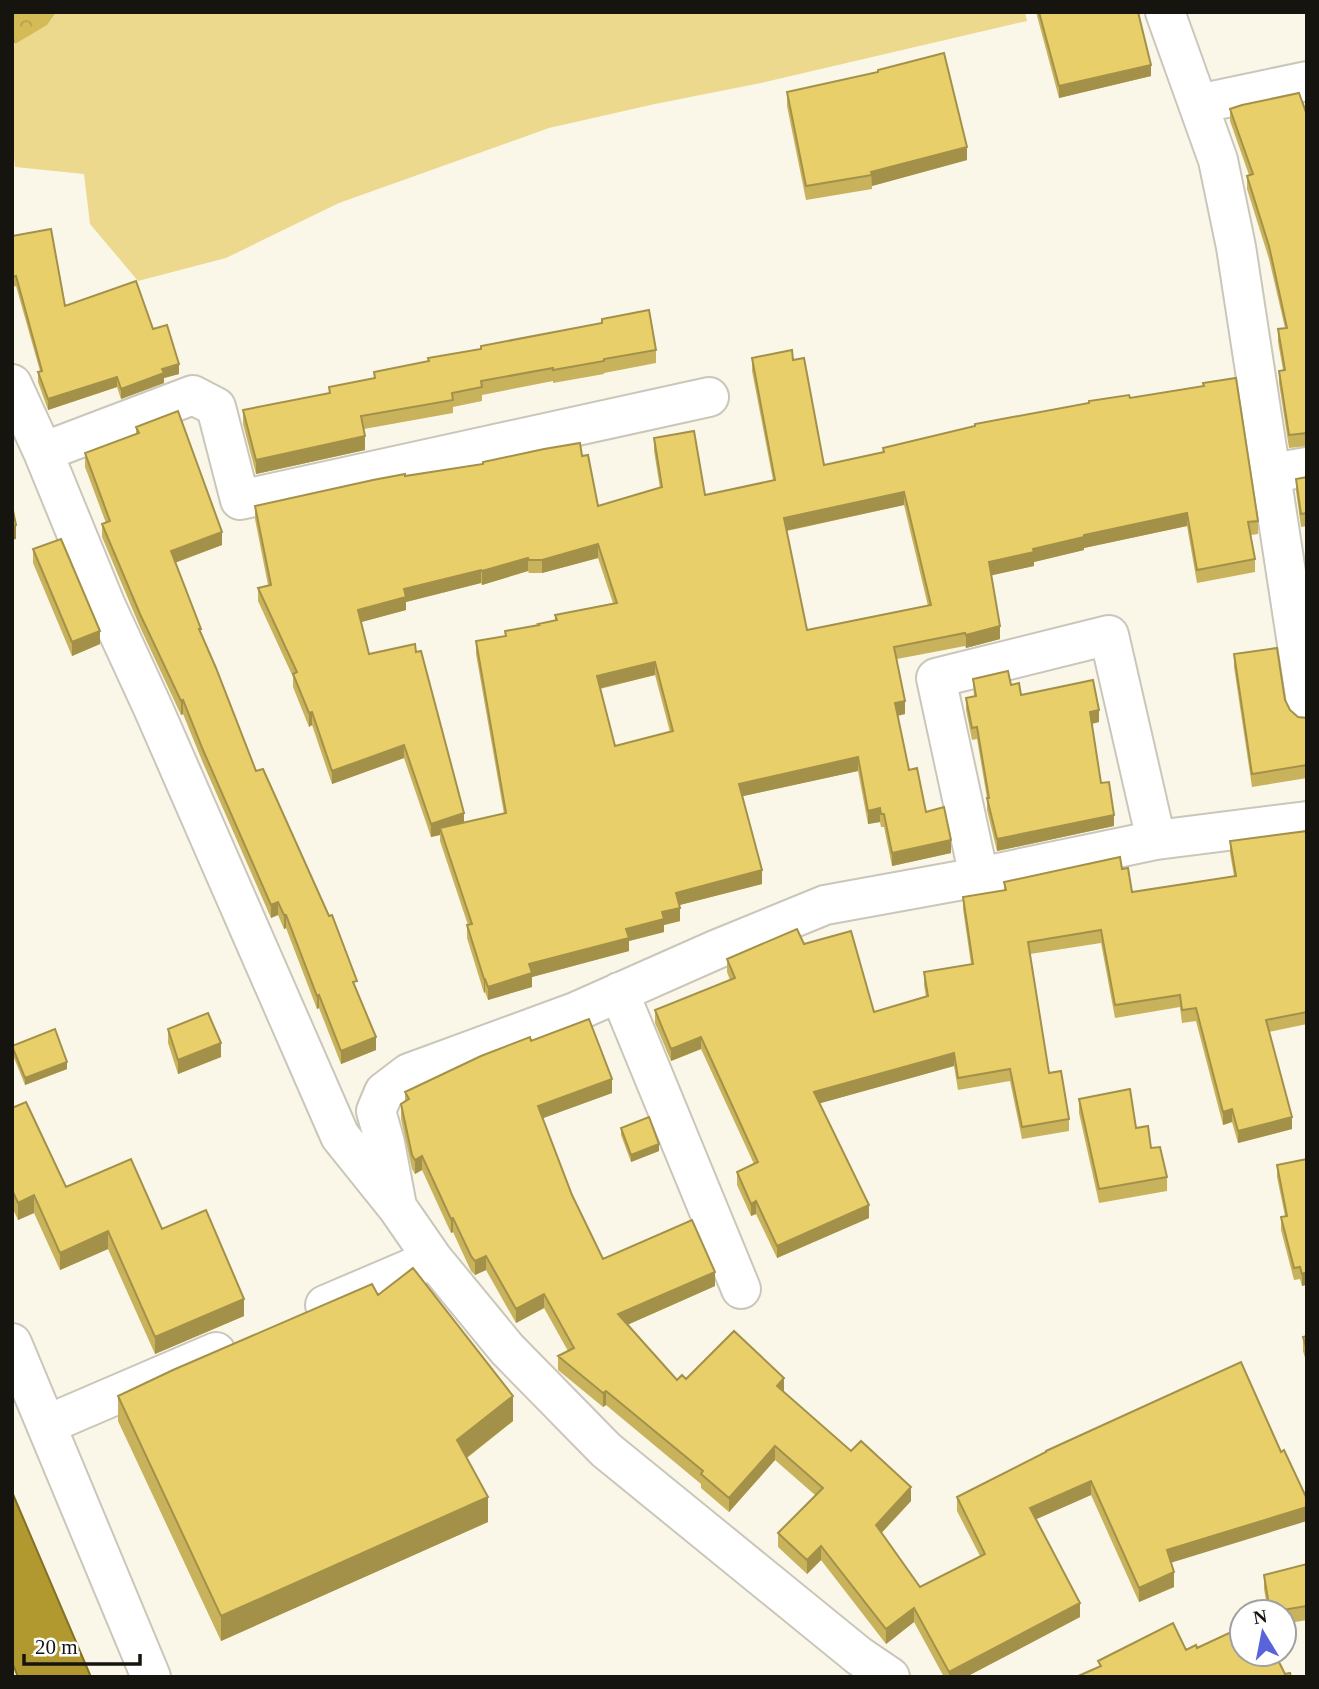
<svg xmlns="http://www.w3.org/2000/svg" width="1319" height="1689" font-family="'Times New Roman',serif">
	<defs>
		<pattern id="forest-crowns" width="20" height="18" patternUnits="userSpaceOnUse" patternTransform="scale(1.75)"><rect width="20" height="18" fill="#d5bb56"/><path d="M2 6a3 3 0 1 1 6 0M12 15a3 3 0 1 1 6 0" fill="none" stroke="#b6a04a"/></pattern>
	</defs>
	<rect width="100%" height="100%" fill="#faf7e9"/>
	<path fill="#edd98e" d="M20,12H1025L1027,21L761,83L655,104L549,128L339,203L226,258L138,281L90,224L84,174L15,167L12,139V59Z"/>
	<path fill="url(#forest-crowns)" d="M12,12H56L47,25L15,44L12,40Z"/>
	<path fill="#b2992f" stroke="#837125" stroke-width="2" d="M12,1492L91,1677H18L12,1662Z"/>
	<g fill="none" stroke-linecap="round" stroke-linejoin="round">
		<defs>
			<path id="minor" d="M1165,12L1218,160L1236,247L1307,709
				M1198,104L1307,81
				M12,384L43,452L106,606L153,708L340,1136L397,1207L433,1259L507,1349L606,1450L859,1656L890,1677
				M43,452L193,395L216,407L240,500L709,397
				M1271,473L1307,467
				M979,877L936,678L1109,635L1156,840
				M619,992L741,1289
				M396,1201L385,1143L376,1111L384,1092L409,1073L575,1012L715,950L825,905L979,877L1156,840L1307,821
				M325,1305L433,1259
				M12,1343L151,1677
				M46,1425L216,1352"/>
		</defs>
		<use href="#minor" stroke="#cac7ba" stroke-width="42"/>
		<use href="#minor" stroke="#fff" stroke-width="38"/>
	</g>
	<path fill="#c8b25b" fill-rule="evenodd" d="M1036,12H1138L1151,76L1059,98Z
		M787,92L967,160L872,186V189L806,200L787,106Z
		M1230,109L1307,115V446L1289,448L1279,383V371L1283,370L1278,342V329L1285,328L1269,259L1247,189V176L1249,175L1230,121Z
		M12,236L65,306L153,329L179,374L164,378V383L121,399L117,387L48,410L38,382V372L40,371L16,286L12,287Z
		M602,319L656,350V363L604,373V374L553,383V381L482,395V401L453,407V413L364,429L365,450L256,474L243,424V410L329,393V387L374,378V372L428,362L481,349V346L602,323Z
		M752,358L793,360L824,465L883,452V448L1130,398L1258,521V534L1251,535L1255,559V572L1197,583L1187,526L1084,548V550L1034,562V566L991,575L1000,639L966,648L965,646L897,659L905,714L898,716L909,770L926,812L951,853L892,866L884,827H881L880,822L868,824L858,771L743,796L762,884L679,905L680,921L664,925V932L629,941V951L532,977V987L488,1000L485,992L484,993L467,938V925H468L440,841V835L431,837L404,758L332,784L312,725L309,727L293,687V677L258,601V588L268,585L255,519V506L405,476L582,456L598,506L660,488L654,451V438L705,495L773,480L752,371ZM904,505L928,606L807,630L787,531ZM598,558L613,603L555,615V620L538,625L505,631V636L476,641V654L504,814L464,822L416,652L369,654L361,622L406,610V602L481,583L482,585L528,571L529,573H542ZM655,675L670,732L615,746L600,689Z
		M136,427L222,545L175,563L201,633L256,771L357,990L376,1050L341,1064L319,1008L317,1009L286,928L284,929L278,915L271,918L203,763L183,714L181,715L140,627L102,537V524L106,523L85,467V453L136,434Z
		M1307,477V526L1301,527L1296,491V479Z
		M33,549L100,644L72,656L33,563Z
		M1234,654L1285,700L1290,710L1298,717L1307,718V778L1252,787L1234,667Z
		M973,679L1011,685L1021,695L1099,722L1092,724L1101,783L1114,826L997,851L987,810V798L977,739L972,740L966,710V698L974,697Z
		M1307,831V1024L1269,1032L1292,1129L1238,1143L1232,1122L1223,1125L1196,1021L1182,1023L1180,1007L1115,1018L1101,943L1030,954L1049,1073L1069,1119V1131L1022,1139L1010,1081L958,1090L954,1066L820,1103L869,1218L777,1258L756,1214L751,1216L737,1185V1172L754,1164L701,1049L671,1061L655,1023V1010L730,980L727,972V959L804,944L874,1012L926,997L924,985V972L971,964L963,909V897L1004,890V882L1122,869L1132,892L1234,876L1230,853V841Z
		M168,1029L221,1057L178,1074L168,1043Z
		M531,1041L612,1093L543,1118L572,1195L603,1259L715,1286L627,1325L677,1380L686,1379L784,1392L851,1451L911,1501L881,1533L920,1587L980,1556L957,1511V1497L1241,1362L1171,1563L1174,1587L1139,1602L1091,1495L1036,1519L1080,1617L966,1677H944L914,1622L886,1644L821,1560L807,1574L778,1547V1533L815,1495L775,1460L729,1512L701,1488V1484L606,1405L603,1407L558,1370V1356L568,1351L544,1308L516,1323L486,1270L475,1275L471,1271L453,1232L451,1233L422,1170L415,1174L412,1169L401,1119V1104L405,1102V1092Z
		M12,1046L67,1069L25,1085L12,1053Z
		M1079,1099L1136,1128L1151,1148L1167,1177V1191L1099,1203L1079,1113Z
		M12,1108L66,1187L162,1229L244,1316L155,1354L108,1249L60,1270L34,1213L18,1220L12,1207Z
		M621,1128L659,1151L631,1162L621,1135Z
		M1307,1159L1302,1286L1300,1279L1294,1280L1281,1230V1217L1285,1216L1277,1177V1165Z
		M378,1295L513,1421L467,1458L488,1522L221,1641L118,1421V1396Z
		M1307,1336V1364L1303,1351V1337Z
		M1307,1564V1620L1284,1624V1612H1268L1264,1589V1575Z"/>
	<path fill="#a3914a" d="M1151,65V76L1059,98V86Z
		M967,147V160L872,186L871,172Z
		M179,364V374L164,378V383L121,399V389L162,369Z
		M117,377V387L48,410V399Z
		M365,436V450L256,474V460Z
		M904,492V505L784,531V518Z
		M1187,513V526L1084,548V550L1034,562V566L989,576V562L1084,535Z
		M16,525V539L12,540V526Z
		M222,532V545L171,564V551Z
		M598,544V558L542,573V560Z
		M528,558V571L482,585V571Z
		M481,570V583L406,602V610L358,623V610L404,589Z
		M1000,626V639L966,648V635Z
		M100,631V644L72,656V642Z
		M655,662V675L597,689V676Z
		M183,700V714L181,715V701Z
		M905,701V714L895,716V703Z
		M1099,710V722L1090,724V712Z
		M312,712V725L309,727V713Z
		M404,745V758L332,784V771Z
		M858,757V771L739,797V784Z
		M880,808V822L868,824V811Z
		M464,813V826L440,828V835L431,837V824Z
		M1114,815V826L997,851V839Z
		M951,840V853L892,866V853Z
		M762,870V884L676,906V893Z
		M278,902V915L271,918V905Z
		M680,908V921L664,925V932L629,941V951L532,977V987L488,1000V987L529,964L626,929L662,912Z
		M284,915H286V928L284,929Z
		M484,979H485V992L484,993Z
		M319,995V1008L317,1009V996Z
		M376,1037V1050L341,1064V1051Z
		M701,1037V1049L671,1061V1049Z
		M221,1043V1057L178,1074V1060Z
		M954,1053V1066L814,1105V1092Z
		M67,1062V1069L25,1085V1078Z
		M612,1079V1093L538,1120V1106Z
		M1232,1109V1122L1223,1125V1112Z
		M1292,1117V1129L1238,1143V1131Z
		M659,1144V1151L631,1162V1155Z
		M422,1156V1170L415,1174V1160Z
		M34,1195V1213L18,1220V1203Z
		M756,1201V1214L751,1216V1204Z
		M869,1205V1218L777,1258V1246Z
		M453,1218V1232L451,1233V1219Z
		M108,1231V1249L60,1270V1253Z
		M486,1256V1270L475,1275V1261Z
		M715,1272V1286L618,1329V1314Z
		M1307,1272V1285L1302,1286V1274Z
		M544,1294V1308L516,1323V1309Z
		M244,1299V1316L155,1354V1337Z
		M784,1378V1392L777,1386Z
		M606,1391V1405L603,1407V1393Z
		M513,1396V1421L457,1465V1440Z
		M775,1446V1460L729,1512V1498Z
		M1091,1481V1495L1030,1522V1508Z
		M911,1487V1501L876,1539V1525Z
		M488,1497V1522L221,1641V1616Z
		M1307,1507V1521L1167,1564V1550Z
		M821,1546V1560L807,1574V1560Z
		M1174,1572V1587L1139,1602V1588Z
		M1080,1603V1617L966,1677H949V1672Z
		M914,1608V1622L886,1644V1629Z"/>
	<path fill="#e9cf6a" stroke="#a3914a" stroke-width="2" fill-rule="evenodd" d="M1039,12H1138L1151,65L1059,86Z
		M944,53L967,147L871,172L872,175L806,186L787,92L878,72V70Z
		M1299,93L1307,115V433L1289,435L1279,371L1285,370L1278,329L1287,328L1269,246L1247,176L1253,174L1230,109L1242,105Z
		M51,229L65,306L136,281L153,329L167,325L179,364L162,369L164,373L121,389L117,377L48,399L38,372L42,371L16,276L12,277V236Z
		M649,310L656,350L604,359V361L553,370V368L481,381L482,387L452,393L453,400L361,416L365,436L256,460L243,410L330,393L329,387L375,378L374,372L429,361L428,358L481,349V346L602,323V319Z
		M792,350L793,360L804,358L824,465L884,452L883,448L975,426V424L1089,403V401L1129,395L1130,398L1204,386L1203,383L1236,378L1258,521L1248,522L1255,559L1197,570L1187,513L1084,535V537L1033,549L1034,552L989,562L1000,626L966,635L965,633L894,647L905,701L895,703L909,770L917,768L926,812L944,807L951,840L892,853L884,814H881L880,808L868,811L858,757L739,784L762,870L676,893L680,908L662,912L664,919L626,929L629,938L529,964L532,973L488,987L485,979H484L467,925L472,924L440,828L506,813L476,641L506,636L505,631L539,625L538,624L557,620L555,615L617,603L598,544L542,560H529L528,558L482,571L481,570L404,589L406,597L358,610L369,654L415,644L416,652L421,651L464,813L431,824L404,745L332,771L312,712L309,713L293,674L297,672L258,588L271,585L255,506L373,480L405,474V476L483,464V462L544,449L580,443L582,456L588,455L598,506L662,487L654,438L694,431L705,495L775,480L752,358ZM904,492L931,605L807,630L784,518ZM655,662L673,731L615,746L597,676Z
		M178,411L222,532L171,551L201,629H199L216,668L256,771L263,769L329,916L332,915L357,981L353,982L376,1037L341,1051L319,995L317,996L286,915H284L278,902L271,905L203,750L183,700L181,701L140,614L102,524L110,521L85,453L139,433L136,427Z
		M1307,477V513L1301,514L1296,479Z
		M12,506L16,525L12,526Z
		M61,539L100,631L72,642L33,549Z
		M1277,648L1285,700L1290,710L1298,717L1307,718V765L1252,774L1234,654Z
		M1008,671L1011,685L1019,683L1021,695L1093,680L1099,710L1090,712L1101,783L1109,782L1114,815L997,839L987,798H989L977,727L972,728L966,698L976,696L973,679Z
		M1307,831V1012L1266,1020L1292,1117L1238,1131L1232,1109L1223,1112L1196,1008L1182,1010L1180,995L1115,1005L1101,930L1028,942L1049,1073L1061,1071L1069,1119L1022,1127L1010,1069L958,1078L954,1053L814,1092L869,1205L777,1246L756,1201L751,1204L737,1172L758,1162L701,1037L671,1049L655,1010L735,978L727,959L797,929L804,944L851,931L874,1012L928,996L924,972L973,964L963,897L1006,890L1004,882L1120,857L1122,869L1128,868L1132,892L1236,876L1230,841Z
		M208,1013L221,1043L178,1060L168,1029Z
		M589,1019L612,1079L538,1106L572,1195L603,1259L692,1220L715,1272L618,1314L677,1380L682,1375L686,1379L734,1331L784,1378L777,1386L851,1451L861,1441L911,1487L876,1525L920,1587L985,1554L957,1497L1046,1452V1451L1241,1362L1281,1452L1284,1450L1307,1499V1507L1167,1550L1174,1572L1139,1588L1091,1481L1030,1508L1080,1603L949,1672L914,1608L886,1629L821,1546L807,1560L778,1533L823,1488L775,1446L729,1498L701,1474L703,1471L606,1391L603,1393L558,1356L574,1348L544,1294L516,1309L486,1256L475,1261L471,1256L453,1218L451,1219L422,1156L415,1160L412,1155L401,1104L409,1099L405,1092L481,1056L530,1037L531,1041Z
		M55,1029L67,1062L25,1078L12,1046Z
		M1130,1089L1136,1128L1148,1126L1151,1148L1160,1147L1167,1177L1099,1189L1079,1099Z
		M26,1102L66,1187L131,1159L162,1229L206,1210L244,1299L155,1337L108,1231L60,1253L34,1195L18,1203L12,1190V1108Z
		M649,1117L659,1144L631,1155L621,1128Z
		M1307,1159V1272L1302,1274L1300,1267L1294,1268L1281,1217L1287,1216L1277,1165Z
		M413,1268L513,1396L457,1440L488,1497L221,1616L118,1396L173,1370L372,1284L378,1295Z
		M1307,1336V1350L1303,1337Z
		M1307,1564V1606L1270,1612L1264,1575Z
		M1173,1623L1186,1650L1196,1645L1197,1648L1242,1627V1654H1275L1285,1674L1290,1673L1291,1677H1076L1101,1666L1098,1661Z"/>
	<rect width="1319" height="1689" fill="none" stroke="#15140f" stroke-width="28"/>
	<g transform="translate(1263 1633) rotate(350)"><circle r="33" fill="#ffffff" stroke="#a1a19f" stroke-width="2"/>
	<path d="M0-5L12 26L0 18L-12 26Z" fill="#5964db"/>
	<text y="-10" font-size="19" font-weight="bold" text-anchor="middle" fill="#15140f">N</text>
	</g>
	<path d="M24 1654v10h116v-10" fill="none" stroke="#15140f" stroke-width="3.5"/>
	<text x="35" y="1654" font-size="21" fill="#15140f" stroke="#ffffff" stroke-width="5" paint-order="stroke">20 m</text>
</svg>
